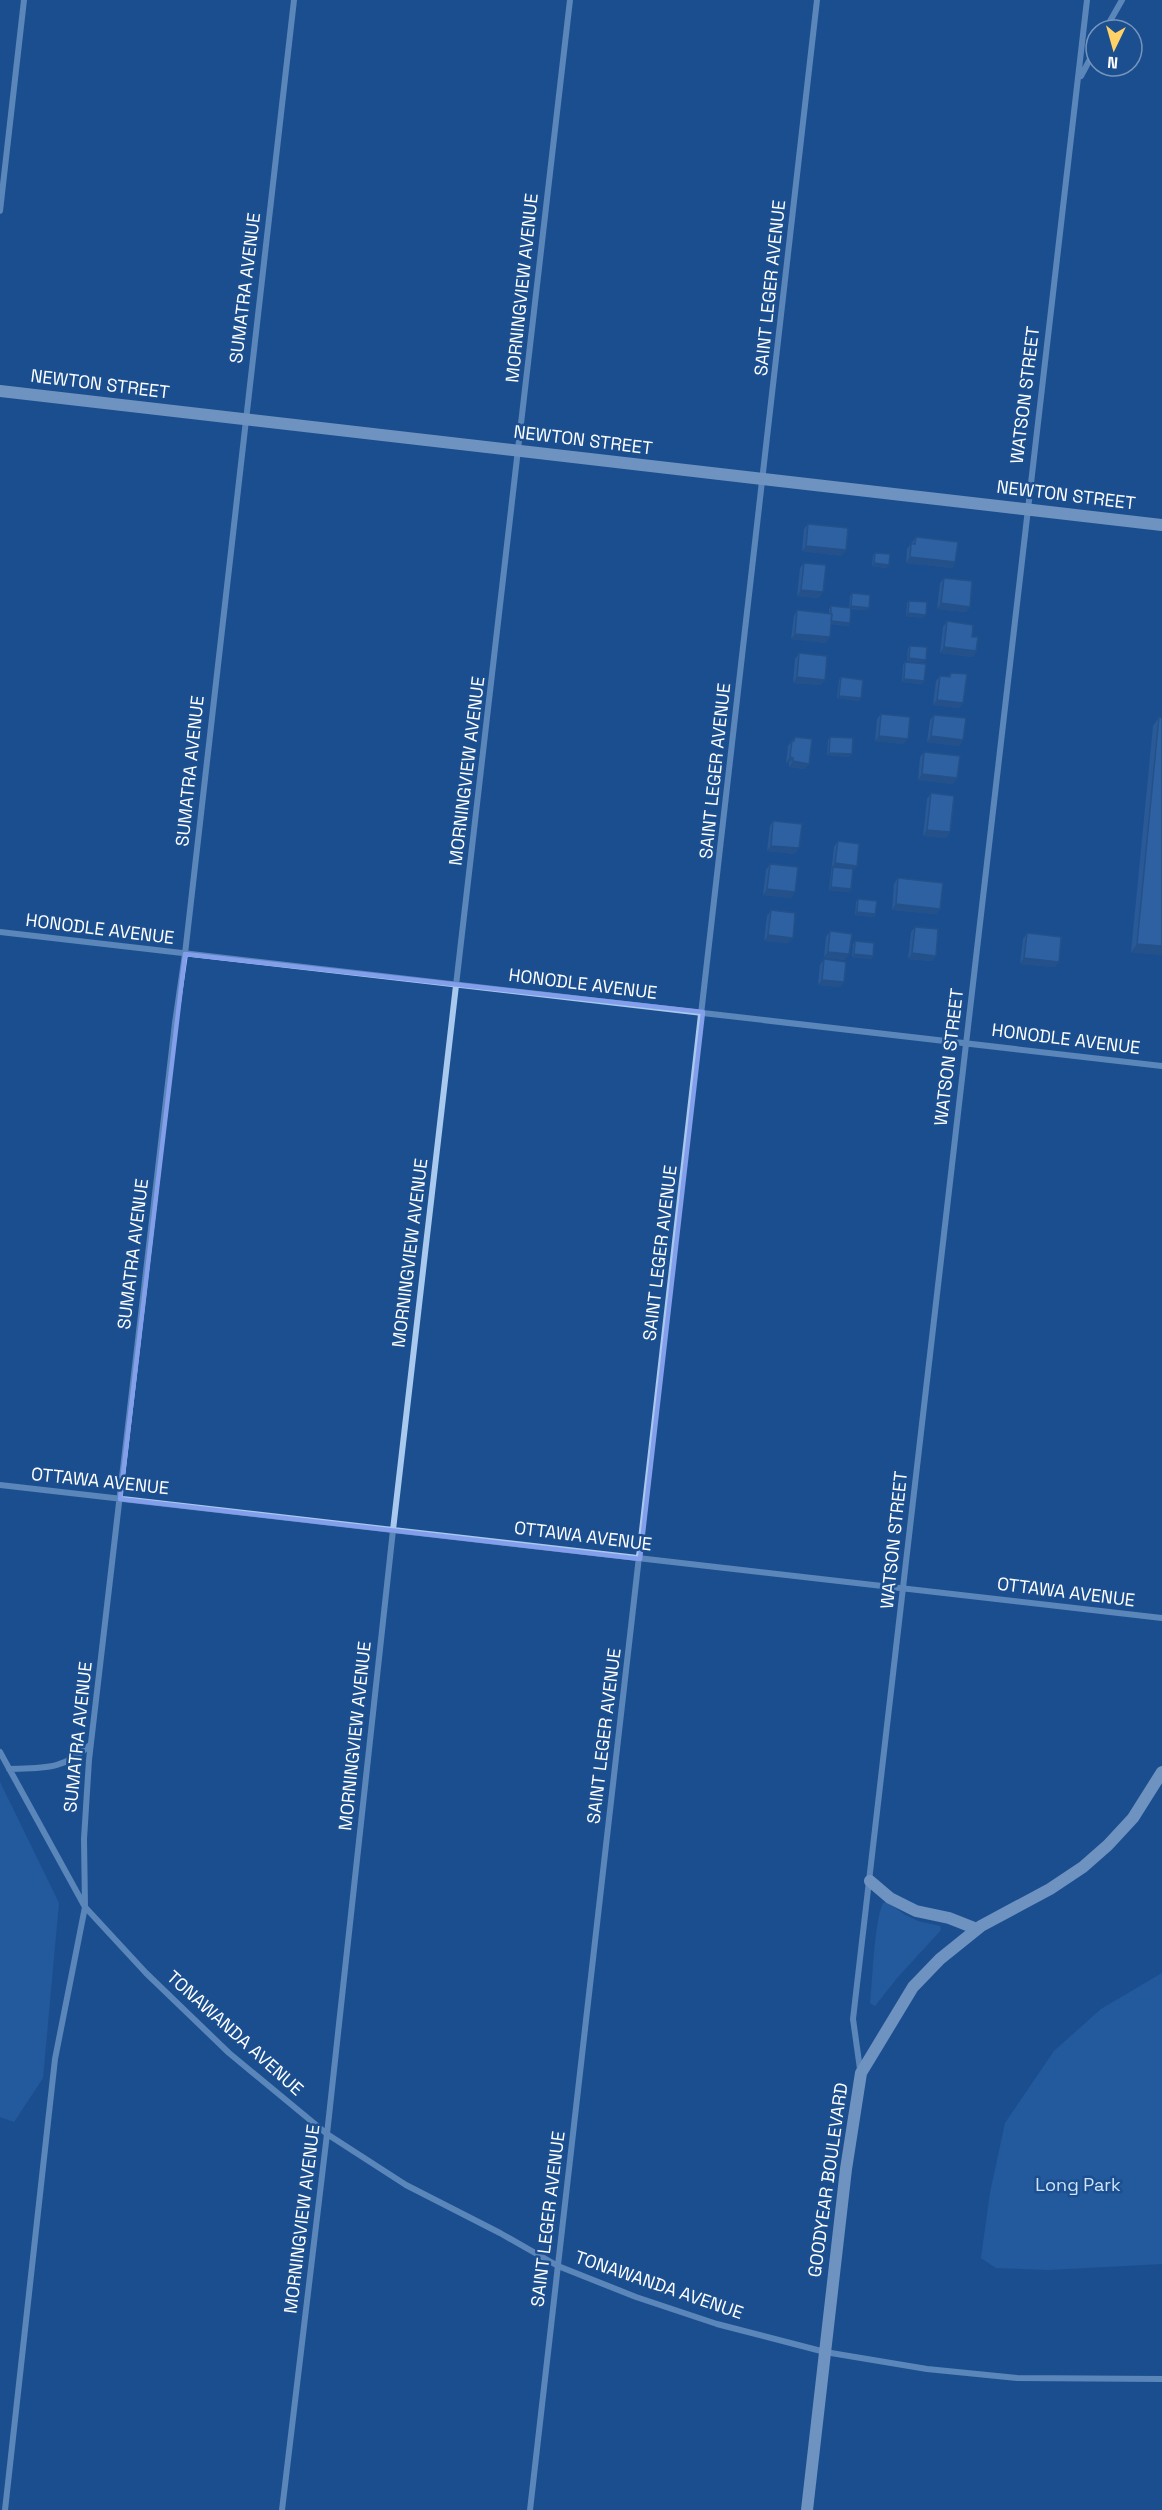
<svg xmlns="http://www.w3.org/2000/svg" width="1162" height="2510" font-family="'Space Grotesk',sans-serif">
	<rect width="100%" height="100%" fill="#1b4f8f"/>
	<path fill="#2e69ad" d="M0,1782L59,1903L43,2078L14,2122L0,2117Z
		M887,1902L905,1915L918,1921L940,1926L941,1930L897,1978L875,2006L870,2003C873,1977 874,1924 883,1903Z
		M1162,1973V2264L1048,2270L996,2268L981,2258L990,2193L1005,2123L1054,2051L1101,2009Z"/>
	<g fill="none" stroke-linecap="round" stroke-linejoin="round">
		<path stroke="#a9c9ee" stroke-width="6" d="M1105,30L1122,0
			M1081,76L1096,48
			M0,211L24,0
			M0,932L1162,1066
			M0,1485L1162,1618
			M0,1752L85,1907L146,1973L229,2053L327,2134L406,2185L500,2233L558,2266L636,2297L717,2324L825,2352L927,2369L1017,2378L1162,2379
			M9,1769C45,1768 63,1770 90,1745
			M860,2069L853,2019L1087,0
			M5,2510L55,2059L85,1907L84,1839L89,1760L175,1023L185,954L294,0
			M282,2510L327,2134L393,1530L570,0
			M530,2510L817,0"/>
		<path stroke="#d6e6fa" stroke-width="12" d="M0,391L1162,525
			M870,1881L890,1898L916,1911L949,1918L977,1929
			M807,2510L846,2169L861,2073L913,1987L940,1959L981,1926L1050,1889L1083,1867L1108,1845L1133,1818L1162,1772"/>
	</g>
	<path fill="#3a679d" d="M808,524L842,556L802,551L804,529Z
		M916,537L955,562L952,568L906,563L907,549Z
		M875,553L887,568L872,566L873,556Z
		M804,563L819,598L797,596L800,568Z
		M944,578L970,607L966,612L937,609L940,583Z
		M852,593L867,610L851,609L850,623L848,626L831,624L826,643L791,639L794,616L797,610L829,614V609L831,606L849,608L850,596Z
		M909,601L924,618L906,616L907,603Z
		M947,621L972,637L976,651L973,657L940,653L943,627Z
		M910,646L924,662L907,661L908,648Z
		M799,653L825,680L821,685L793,683L795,659Z
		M905,662L924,681L922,684L902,682L903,665Z
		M951,673L963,703L959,708L933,705L936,681L940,676L948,677Z
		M841,677L861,698L859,701L837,698L839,680Z
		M881,714L904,744L875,741L877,719Z
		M934,715L963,740L959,746L927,742L930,720Z
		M1159,717L1162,718V955L1131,952L1153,726Z
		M795,737L805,769L789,767V763H786L788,746Z
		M830,737L850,757L827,755L828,740Z
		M924,752L953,784L918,780L920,757Z
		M931,793L950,832L946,838L923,836L927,799Z
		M773,821L795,854L767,851L770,826Z
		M838,841L853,871L851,889L849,892L829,890L834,847Z
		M770,864L791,898L763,895L766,870Z
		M898,878L940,909L936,914L892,910L894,884Z
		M858,899L875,914L874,917L855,915L856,902Z
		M771,910L789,943L764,941L767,916Z
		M915,927L936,956L932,961L908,959L911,932Z
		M830,931L845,960L824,957L826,937Z
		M1027,933L1059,962L1055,967L1020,964L1023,939Z
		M855,941L873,956L871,959L852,957L853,944Z
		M824,959L844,982L840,987L818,985L820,965Z"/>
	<path fill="#305480" d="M806,546L846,550L842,556L802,551Z
		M910,557L955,562L952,568L906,563Z
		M874,563L889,565L887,568L872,566Z
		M801,590L823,592L819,598L797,596Z
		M941,603L970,607L966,612L937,609Z
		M851,606L869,608L867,610L849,608Z
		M908,613L926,615L924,618L906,616Z
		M831,620L850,623L848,626L829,623Z
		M795,634L830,637L826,643L791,639Z
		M944,647L976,651L973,657L940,653Z
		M909,658L926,660L924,662L907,661Z
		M797,677L825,680L821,685L793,683Z
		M904,679L924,681L922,684L902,682Z
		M839,696L861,698L859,701L837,698Z
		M937,700L963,703L959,708L933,705Z
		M879,736L908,739L904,744L875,741Z
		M931,736L963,740L959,746L927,742Z
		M829,753L852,754L850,757L827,755Z
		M790,757L793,758L789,763H786Z
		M793,761L809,764L805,769L789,767Z
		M922,774L957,778L953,784L918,780Z
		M927,830L950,832L946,838L923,836Z
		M771,846L799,848L795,854L767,851Z
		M835,863L857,866L853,871L833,867L831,869Z
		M831,887L851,889L849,892L829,890Z
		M767,889L795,892L791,898L763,895Z
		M896,904L940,909L936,914L892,910Z
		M857,912L875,914L874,917L855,915Z
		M768,935L793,938L789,943L764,941Z
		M1137,944L1162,946V955L1131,952Z
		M828,952L849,954L845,960L824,957Z
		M912,953L936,956L932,961L908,959Z
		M854,954L873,956L871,959L852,957Z
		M1024,958L1059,962L1055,967L1020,964Z
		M822,980L844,982L840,987L818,985Z"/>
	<path fill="#4478b7" stroke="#305480" stroke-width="1.5" d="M808,524L848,528L846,550L806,546Z
		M916,537L958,542L955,562L910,557L911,544H915Z
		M875,553L890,554L889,565L874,563Z
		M804,563L826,565L823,592L801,590Z
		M944,578L972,581L970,607L941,603Z
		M852,593L870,595L869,608L851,606Z
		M909,601L927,602L926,615L908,613Z
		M831,606L851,608L850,623L831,621L832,614H831Z
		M797,610L832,614L830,637L795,634Z
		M947,621L973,625L972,637H978L976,651L944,647Z
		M910,646L927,647L926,660L909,658Z
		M799,653L827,656L825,680L797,677Z
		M905,662L926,664L924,681L904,679Z
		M951,673L967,674L963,703L937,700L940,676L950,677Z
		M841,677L863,680L861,698L839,696Z
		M881,714L910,717L908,739L879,736Z
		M934,715L966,718L963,740L931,736Z
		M1159,717L1162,718V946L1137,944Z
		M795,737L812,739L809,764L793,761V758L790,757L792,741H794Z
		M830,737L853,738L852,754L829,753Z
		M924,752L960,756L957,778L922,774Z
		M931,793L954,796L950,832L927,830Z
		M773,821L802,824L799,848L771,846Z
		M838,841L859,844L857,866L835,863Z
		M770,864L798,867L795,892L767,889Z
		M833,867L853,869L851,889L831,887Z
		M898,878L943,883L940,909L896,904Z
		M858,899L877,901L875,914L857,912Z
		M771,910L795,913L793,938L768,935Z
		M915,927L938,929L936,956L912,953Z
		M830,931L852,934L849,954L828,952Z
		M1027,933L1061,937L1059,962L1024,958Z
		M855,941L874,943L873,956L854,954Z
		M824,959L846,962L844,982L822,980Z"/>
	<path d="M0 0H1162V2510H0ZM185,954L703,1012L640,1559L120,1499Z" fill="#1b4f8f" fill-opacity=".55" fill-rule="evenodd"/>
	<path fill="none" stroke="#839eea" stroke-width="4.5" stroke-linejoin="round" d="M185,954L703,1012L640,1559L120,1499Z"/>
	<g text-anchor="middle" stroke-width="5" stroke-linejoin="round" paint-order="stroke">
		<g font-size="18" fill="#fff" stroke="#1b4f8f">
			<text transform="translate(245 288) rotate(-83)" y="6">SUMATRA AVENUE</text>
			<text transform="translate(522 288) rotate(-84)" y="6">MORNINGVIEW AVENUE</text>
			<text transform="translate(770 288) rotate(-84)" y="6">SAINT LEGER AVENUE</text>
			<text transform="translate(100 384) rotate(7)" y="6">NEWTON STREET</text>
			<text transform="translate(1025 395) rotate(-83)" y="6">WATSON STREET</text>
			<text transform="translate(583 440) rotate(7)" y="6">NEWTON STREET</text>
			<text transform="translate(1066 495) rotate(7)" y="6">NEWTON STREET</text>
			<text transform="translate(190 771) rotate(-84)" y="6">SUMATRA AVENUE</text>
			<text transform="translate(467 771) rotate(-83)" y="6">MORNINGVIEW AVENUE</text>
			<text transform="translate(715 771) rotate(-84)" y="6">SAINT LEGER AVENUE</text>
			<text transform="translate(100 929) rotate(7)" y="6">HONODLE AVENUE</text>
			<text transform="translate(583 984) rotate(7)" y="6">HONODLE AVENUE</text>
			<text transform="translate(1066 1039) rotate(7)" y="6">HONODLE AVENUE</text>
			<text transform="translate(949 1057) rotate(-83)" y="6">WATSON STREET</text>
			<text transform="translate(410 1253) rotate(-83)" y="6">MORNINGVIEW AVENUE</text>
			<text transform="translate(660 1253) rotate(-83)" y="6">SAINT LEGER AVENUE</text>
			<text transform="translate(133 1254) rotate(-83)" y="6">SUMATRA AVENUE</text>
			<text transform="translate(100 1481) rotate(6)" y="6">OTTAWA AVENUE</text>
			<text transform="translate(583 1536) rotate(7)" y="6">OTTAWA AVENUE</text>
			<text transform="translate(894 1540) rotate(-84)" y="6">WATSON STREET</text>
			<text transform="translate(1066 1592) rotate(7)" y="6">OTTAWA AVENUE</text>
			<text transform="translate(355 1736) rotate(-84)" y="6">MORNINGVIEW AVENUE</text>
			<text transform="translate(604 1736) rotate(-83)" y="6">SAINT LEGER AVENUE</text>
			<text transform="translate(78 1737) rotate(-84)" y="6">SUMATRA AVENUE</text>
			<text transform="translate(235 2033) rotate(42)" y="6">TONAWANDA AVENUE</text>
			<text transform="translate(828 2180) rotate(-82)" y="6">GOODYEAR BOULEVARD</text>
			<text transform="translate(302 2219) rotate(-83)" y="6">MORNINGVIEW AVENUE</text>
			<text transform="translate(548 2219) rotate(-83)" y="6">SAINT LEGER AVENUE</text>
			<text transform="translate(659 2285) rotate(19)" y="6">TONAWANDA AVENUE</text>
		</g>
		<g font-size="18" fill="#cfe3fa" stroke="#1b4f8f">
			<text x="1078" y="2191">Long Park</text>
		</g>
	</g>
	<g transform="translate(1114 48) rotate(185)"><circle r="28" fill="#1b4f8f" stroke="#7695bc" stroke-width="1.5"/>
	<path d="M0-4.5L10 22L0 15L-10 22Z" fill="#ffd166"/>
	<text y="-9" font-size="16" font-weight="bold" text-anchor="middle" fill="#ffffff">N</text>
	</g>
</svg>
